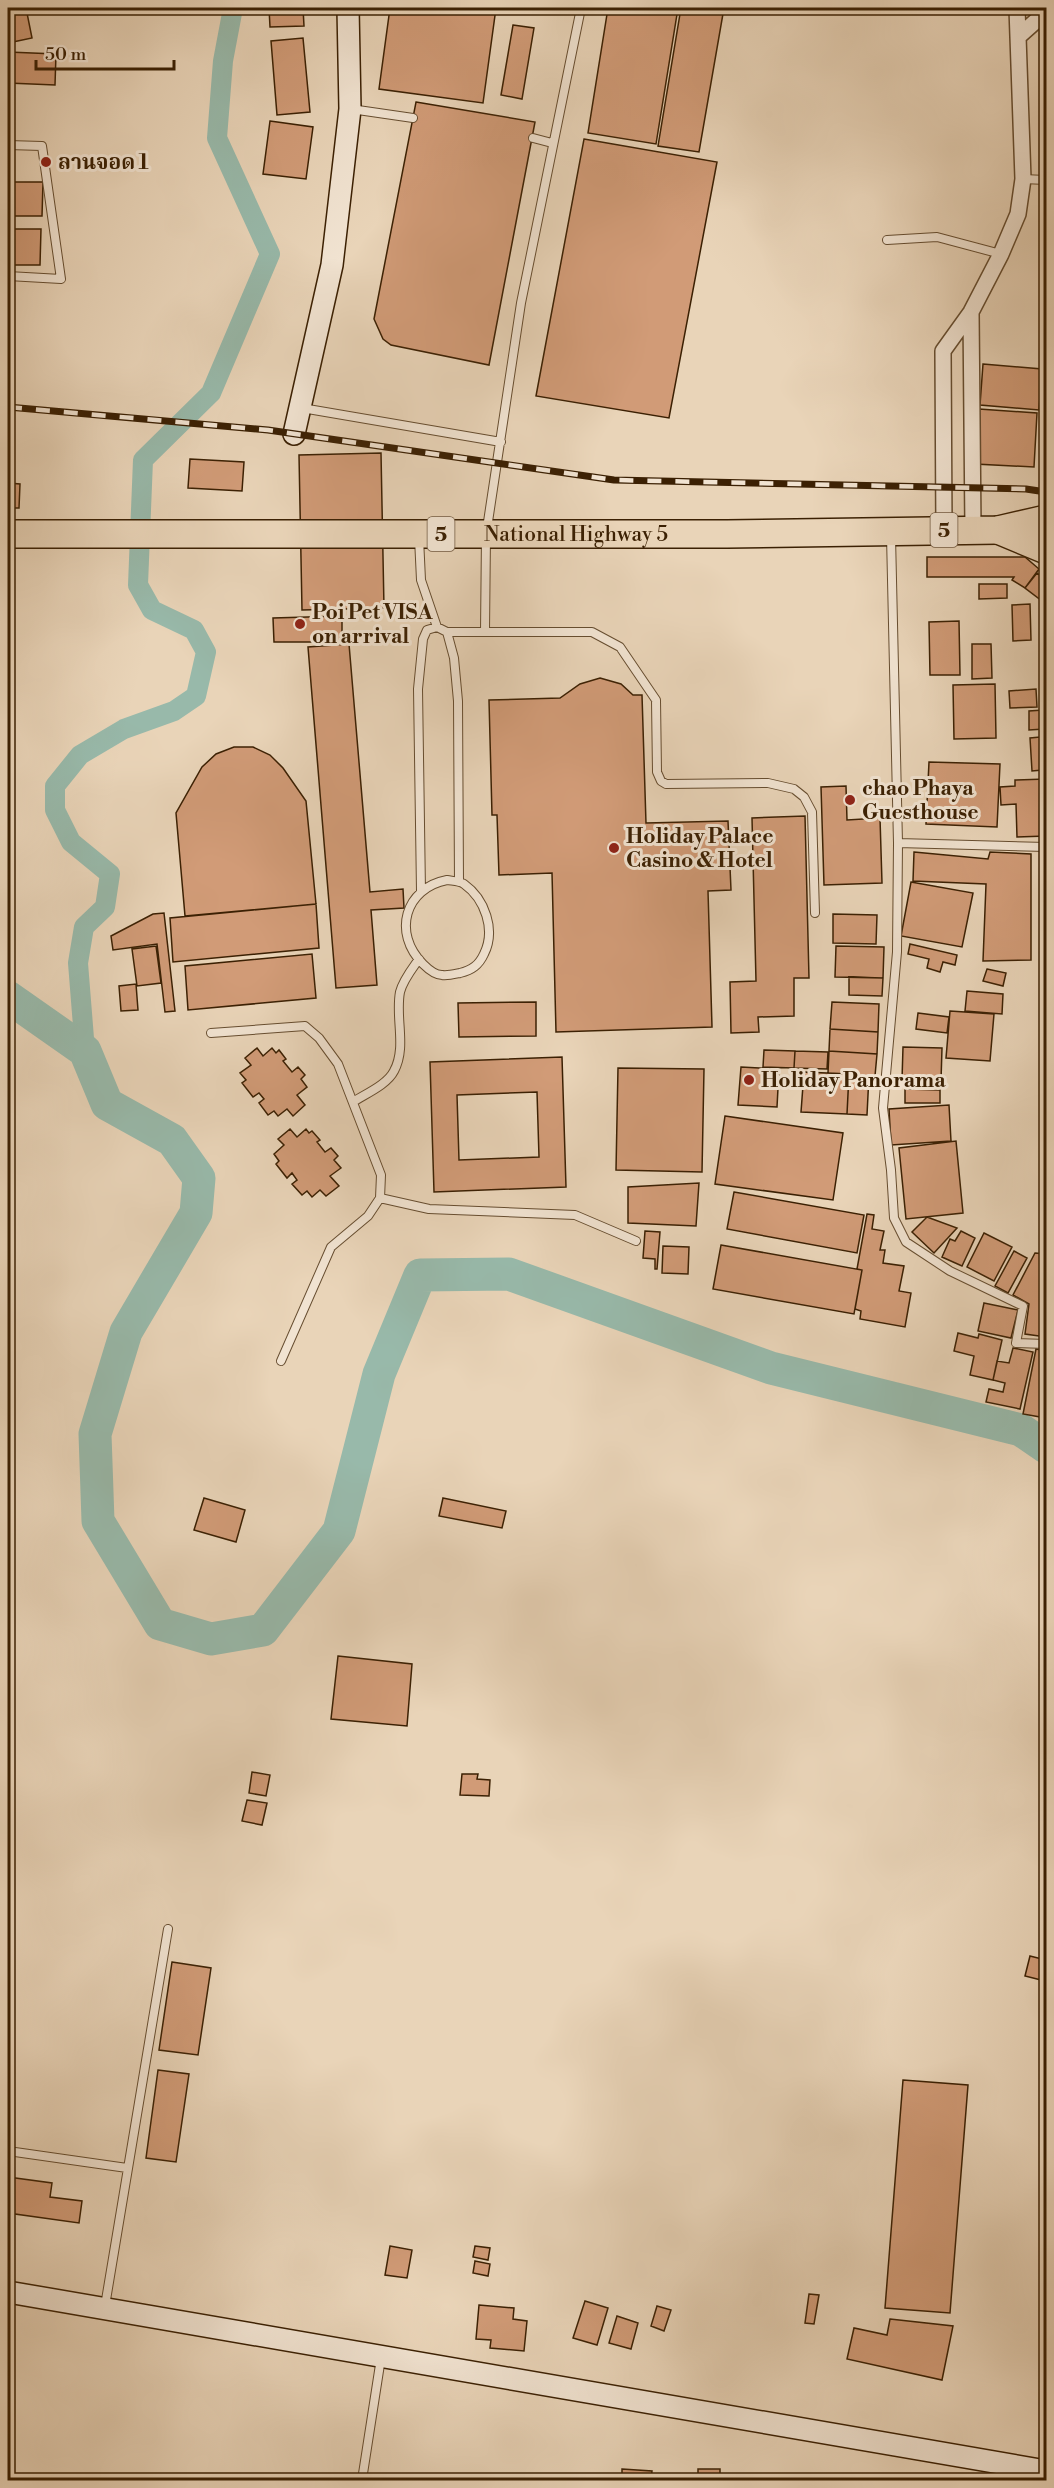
<svg xmlns="http://www.w3.org/2000/svg" width="1054" height="2488" font-family="'Libre Bodoni','Noto Serif Thai',serif">
	<rect width="100%" height="100%" fill="#e9d4b8"/>
	<filter id="stains"><feTurbulence type="fractalNoise" baseFrequency=".00333" numOctaves="4"/><feColorMatrix values="0 0 0 0 .2 0 0 0 0 .09 0 0 0 0 .02 0 0 0 .5 -.17"/></filter>
	<radialGradient id="worn" r=".72"><stop offset=".6" stop-color="#630" stop-opacity="0"/><stop offset="1" stop-color="#630" stop-opacity=".3"/></radialGradient>
	<g fill="none" stroke-linecap="round" stroke-linejoin="round">
		<path stroke="#98b9aa" stroke-width="20" d="M85,1051L78,963L84,927L105,907L110,874L71,842L55,810V786L80,755L124,729L174,711L196,696L206,652L194,630L152,610L138,585L143,460L211,393L270,254L217,138L223,61L233,8"/>
		<path stroke="#98b9aa" stroke-width="33" d="M8,997L85,1051L107,1104L172,1140L199,1178L196,1213L126,1332L95,1434L98,1521L160,1624L211,1639L263,1630L339,1531L379,1374L420,1275L509,1274L771,1368L1021,1430L1046,1447"/>
	</g>
	<path fill="#d19b77" stroke="#3b2003" stroke-width="1.5" fill-rule="evenodd" d="M8,8H26L32,38L8,43Z
		M269,8H303L304,26L270,27Z
		M390,8H496L483,103L379,89Z
		M608,8H678L656,144L588,133Z
		M681,8H724L699,152L658,146Z
		M513,25L534,28L522,99L501,95Z
		M303,38L310,112L277,115L271,41Z
		M8,52L56,54L55,85L8,83Z
		M416,102L535,122L489,365L391,345L383,339L374,319Z
		M270,121L313,127L306,179L263,174Z
		M584,139L717,162L669,418L536,396Z
		M8,182H43L42,216H8Z
		M8,229H41L40,265H8Z
		M983,364L1042,369L1039,410L980,405Z
		M1043,375H1046V428H1040Z
		M979,409L1037,413L1034,467L975,464Z
		M381,453L384,608L302,610L299,455Z
		M190,459L244,462L242,491L188,488Z
		M8,483L20,484L19,508H8Z
		M927,557H1025L1039,569L1025,588L1012,580L1014,577H927Z
		M1037,573L1046,580V604L1025,588Z
		M979,584H1007V598L979,599Z
		M1030,604L1031,640L1013,641L1012,605Z
		M342,616V642H274L273,618Z
		M959,621L960,675H930L929,622Z
		M349,644L370,892L403,889L404,908L371,910L377,985L336,988L308,647Z
		M972,644H991L992,678L972,679Z
		M600,678L621,684L633,695H642L646,823L728,821L731,890L708,891L712,1027L556,1032L552,873L499,875L497,815H492L489,700L560,698L580,684Z
		M995,684L996,738L954,739L953,685Z
		M1036,689L1037,707L1010,708L1009,691Z
		M1043,710L1044,729L1029,730V711Z
		M1040,737L1042,770L1032,771L1030,738Z
		M234,747H253L270,755L283,768L306,801L316,904L185,916L176,813L202,767L216,754Z
		M929,762L1000,764L997,827L926,824Z
		M1046,779V836L1017,837L1016,804L1001,805L1000,787L1015,786V780Z
		M846,786L847,820L880,818L882,883L824,885L821,787Z
		M805,816L809,978H794V1016L758,1017L759,1032L731,1033L730,982L756,981L752,818Z
		M914,852L988,859L990,852L1031,854V960L983,961L986,884L913,881Z
		M911,882L973,893L962,947L901,936Z
		M316,904L319,948L173,962L170,918Z
		M164,913L175,1011L165,1012L157,944L113,950L111,936L153,914Z
		M833,914L877,915L876,944L833,943Z
		M910,944L957,955L955,965L943,962L940,972L927,968L929,959L908,954Z
		M156,946L161,983L137,986L132,949Z
		M836,946L884,947L883,978L835,977Z
		M312,954L316,998L188,1010L185,966Z
		M987,969L1006,973L1003,986L983,981Z
		M849,977L883,978L882,996L849,995Z
		M136,984L138,1010L121,1011L119,986Z
		M967,991L1003,994L1002,1014L965,1011Z
		M536,1002V1036L459,1037L458,1003Z
		M832,1002L879,1004L878,1032L830,1029Z
		M950,1011L994,1014L990,1061L946,1058Z
		M918,1013L949,1017L947,1033L916,1029Z
		M830,1029L878,1032L877,1054L829,1051Z
		M903,1047L942,1048L941,1081L902,1080Z
		M257,1048L263,1056L272,1048L276,1053L279,1050L286,1059L283,1061L292,1072L298,1067L305,1075L301,1079L307,1087L297,1095L305,1105L293,1116L287,1109L278,1116L274,1111L268,1115L259,1103L264,1099L259,1093L253,1097L242,1083L246,1080L240,1073L251,1065L245,1058Z
		M764,1050L795,1051L794,1068L763,1067Z
		M795,1051L828,1052L827,1069L794,1068Z
		M829,1051L877,1054L875,1076L869,1075L867,1115L847,1114L849,1074L828,1073Z
		M562,1057L566,1187L434,1192L430,1062ZM537,1092L539,1157L459,1160L457,1095Z
		M741,1067L779,1069L777,1107L738,1105Z
		M618,1068L704,1069L702,1172L616,1170Z
		M804,1072L849,1074L847,1114L801,1112Z
		M905,1089L940,1090V1103H905Z
		M949,1105L951,1141L891,1145L889,1109Z
		M725,1116L843,1133L833,1200L715,1184Z
		M290,1129L297,1137L306,1129L309,1133L312,1131L320,1140L317,1142L325,1152L331,1148L338,1156L334,1160L341,1168L330,1176L339,1186L326,1196L320,1190L312,1197L307,1191L302,1195L292,1184L297,1180L292,1173L287,1178L276,1164L279,1161L274,1154L284,1145L278,1139Z
		M956,1141L963,1213L906,1219L899,1148Z
		M699,1183L696,1226L628,1223V1187Z
		M734,1192L864,1215L857,1253L727,1229Z
		M867,1214L874,1215L872,1229L884,1231L880,1250H885L883,1263L904,1266L899,1291L911,1293L905,1327L860,1319L861,1311L855,1309L862,1270L857,1269Z
		M927,1217L957,1228L934,1253L912,1232Z
		M645,1231L660,1232L657,1269H655V1259L643,1258Z
		M961,1231L975,1238L962,1266L942,1257L950,1239L955,1241Z
		M984,1233L1012,1247L994,1281L967,1267Z
		M721,1245L862,1270L854,1314L713,1289Z
		M663,1246L689,1247L688,1274L662,1273Z
		M1014,1251L1027,1258L1008,1293L995,1286Z
		M1035,1253L1046,1254V1337L1025,1334L1029,1304L1013,1295Z
		M984,1303L1018,1310L1011,1338L978,1331Z
		M958,1333L978,1338L979,1334L1002,1340L993,1380L970,1375L974,1356L954,1351Z
		M1013,1348L1033,1352L1020,1409L986,1402L989,1389L1003,1392L1005,1383L993,1380L997,1361L1009,1363Z
		M1036,1349L1046,1351V1418L1023,1414Z
		M204,1498L245,1510L236,1542L194,1530Z
		M443,1498L506,1511L502,1528L439,1516Z
		M338,1656L412,1664L407,1726L331,1719Z
		M252,1772L270,1775L266,1796L249,1793Z
		M462,1774H478L477,1779L490,1780L489,1796L460,1795Z
		M247,1800L267,1803L262,1825L242,1821Z
		M1030,1956L1046,1960L1045,1981L1025,1976Z
		M172,1962L211,1968L198,2055L159,2050Z
		M158,2070L189,2074L176,2162L146,2158Z
		M903,2080L968,2085L950,2313L885,2308Z
		M8,2177L52,2183L50,2197L82,2201L79,2223L8,2213Z
		M390,2246L412,2250L407,2278L385,2275Z
		M475,2246L490,2248L488,2260L473,2257Z
		M475,2261L490,2264L488,2276L473,2273Z
		M809,2294L819,2295L814,2324L805,2323Z
		M585,2301L608,2308L597,2345L573,2338Z
		M479,2305L514,2308L513,2319L527,2321L524,2351L490,2348L491,2340L476,2339Z
		M657,2306L671,2310L664,2331L651,2326Z
		M617,2316L638,2323L631,2349L609,2343Z
		M890,2319L953,2326L942,2380L847,2359L854,2328L887,2335Z
		M622,2469L652,2471L651,2479L665,2480H622Z
		M698,2469H720V2480H698Z
		M1003,2474L1019,2476L1018,2480H1002Z"/>
	<g fill="none" stroke-linecap="round" stroke-linejoin="round">
		<defs>
			<path id="lane" d="M351,109L413,118
				M533,138L552,143
				M8,145L42,146L61,279L8,276
				M1023,179L1046,180
				M887,240L937,237L1001,254
				M302,408L501,442
				M891,536L898,843L897,952L883,1108L891,1170L894,1218L906,1242L950,1271L1023,1306L1016,1343L1046,1344
				M419,538L421,580L437,627
				M485,631L486,535L521,303L581,8
				M447,632H592L620,647L656,700L657,772L661,781L666,784L768,783L794,789L804,797L812,812L815,913
				M898,843L1046,847
				M447,880C453,881 460,881 464,884C485,899 496,930 484,954C479,965 472,970 460,973C455,974 447,976 442,975C435,975 427,968 423,964C392,933 405,888 447,880Z
				M421,891L418,689L423,639L427,630L437,627L447,632L454,658L458,701L459,882
				M211,1033L305,1026L319,1038L338,1064L381,1175L380,1198L368,1216L331,1247L281,1361
				M353,1102C365,1094 387,1085 394,1071C407,1047 395,1018 400,992C403,980 412,969 419,959
				M380,1198L429,1209L575,1215L636,1241
				M8,2151L127,2168
				M105,2306L168,1929
				M362,2480L381,2358"/>
			<path id="street" d="M1018,37L1046,12
				M971,312L973,530
				M944,530L943,351L971,312L1001,254L1018,214L1023,179L1017,8"/>
			<path id="secondary" d="M294,434L332,265L350,109L348,8
				M8,2292L1046,2471"/>
			<g id="highway">
				<path d="M998,530L1046,550"/>
				<path id="s1" d="M8,534H727L998,530L1046,519"/>
			</g>
		</defs>
		<use href="#lane" stroke="#664d30" stroke-width="10"/>
		<use href="#street" stroke="#664d30" stroke-width="18"/>
		<use href="#secondary" stroke="#3b2003" stroke-width="24"/>
		<use href="#highway" stroke="#3b2003" stroke-width="30"/>
		<use href="#lane" stroke="#f1e3d1" stroke-width="8"/>
		<use href="#street" stroke="#f1e3d1" stroke-width="15"/>
		<use href="#secondary" stroke="#f1e3d1" stroke-width="21"/>
		<use href="#highway" stroke="#e9d4b8" stroke-width="27"/>
		<defs>
			<path id="rail" d="M8,407L268,430L614,480L1026,489L1046,492"/>
		</defs>
		<use href="#rail" stroke="#3b2003" stroke-width="7"/>
		<use href="#rail" stroke="#f1e3d1" stroke-width="4.5" stroke-dasharray="14" stroke-linecap="butt"/>
	</g>
	<g fill="#8f2418" stroke="#f1e3d1" stroke-width="2">
		<circle cx="46" cy="162" r="6"/>
		<circle cx="300" cy="624" r="6"/>
		<circle cx="850" cy="800" r="6"/>
		<circle cx="614" cy="848" r="6"/>
		<circle cx="749" cy="1080" r="6"/>
	</g>
	<g text-anchor="middle" stroke-width="6" stroke-linejoin="round" paint-order="stroke">
		<g fill="#f1e3d1" stroke="#725a41" stroke-width="1.5">
			<rect x="930.5" y="513" width="27" height="34" rx="4.5"/>
			<rect x="427.5" y="517" width="27" height="34" rx="4.5"/>
		</g>
		<g font-size="20" font-weight="bold" fill="#3b2003">
			<text x="944" y="537">5</text>
			<text x="441" y="541">5</text>
		</g>
		<g font-size="21" font-weight="bold" fill="#3b2003" stroke="#f1e3d1" text-anchor="start">
			<text x="58" y="169">ลานจอด 1</text>
			<text x="312" y="619">Poi Pet VISA<tspan x="312" dy="24">on arrival</tspan></text>
			<text x="862" y="795">chao Phaya<tspan x="862" dy="24">Guesthouse</tspan></text>
			<text x="626" y="843">Holiday Palace<tspan x="626" dy="24">Casino &amp; Hotel</tspan></text>
			<text x="761" y="1087">Holiday Panorama</text>
		</g>
		<g font-size="21" fill="#3b2003" stroke="#f1e3d1">
			<text dy="7" stroke="none"><textPath href="#s1" startOffset="568">National Highway 5</textPath></text>
		</g>
	</g>
	<rect width="1054" height="2488" fill="none" stroke="#e9d4b8" stroke-width="30"/>
	<rect x="9" y="9" width="1036" height="2470" fill="none" stroke="#3b2003" stroke-width="3"/>
	<rect x="15" y="15" width="1024" height="2458" fill="none" stroke="#3b2003" stroke-width="1.5"/>
	<path d="M36 60v9h138v-9" fill="none" stroke="#3b2003" stroke-width="3"/>
	<text x="45" y="60" font-size="18" fill="#3b2003" stroke="#f1e3d1" stroke-width="4.5" paint-order="stroke">50 m</text>
	<rect width="100%" height="100%" filter="url(#stains)"/>
	<rect width="100%" height="100%" fill="url(#worn)"/>
</svg>
